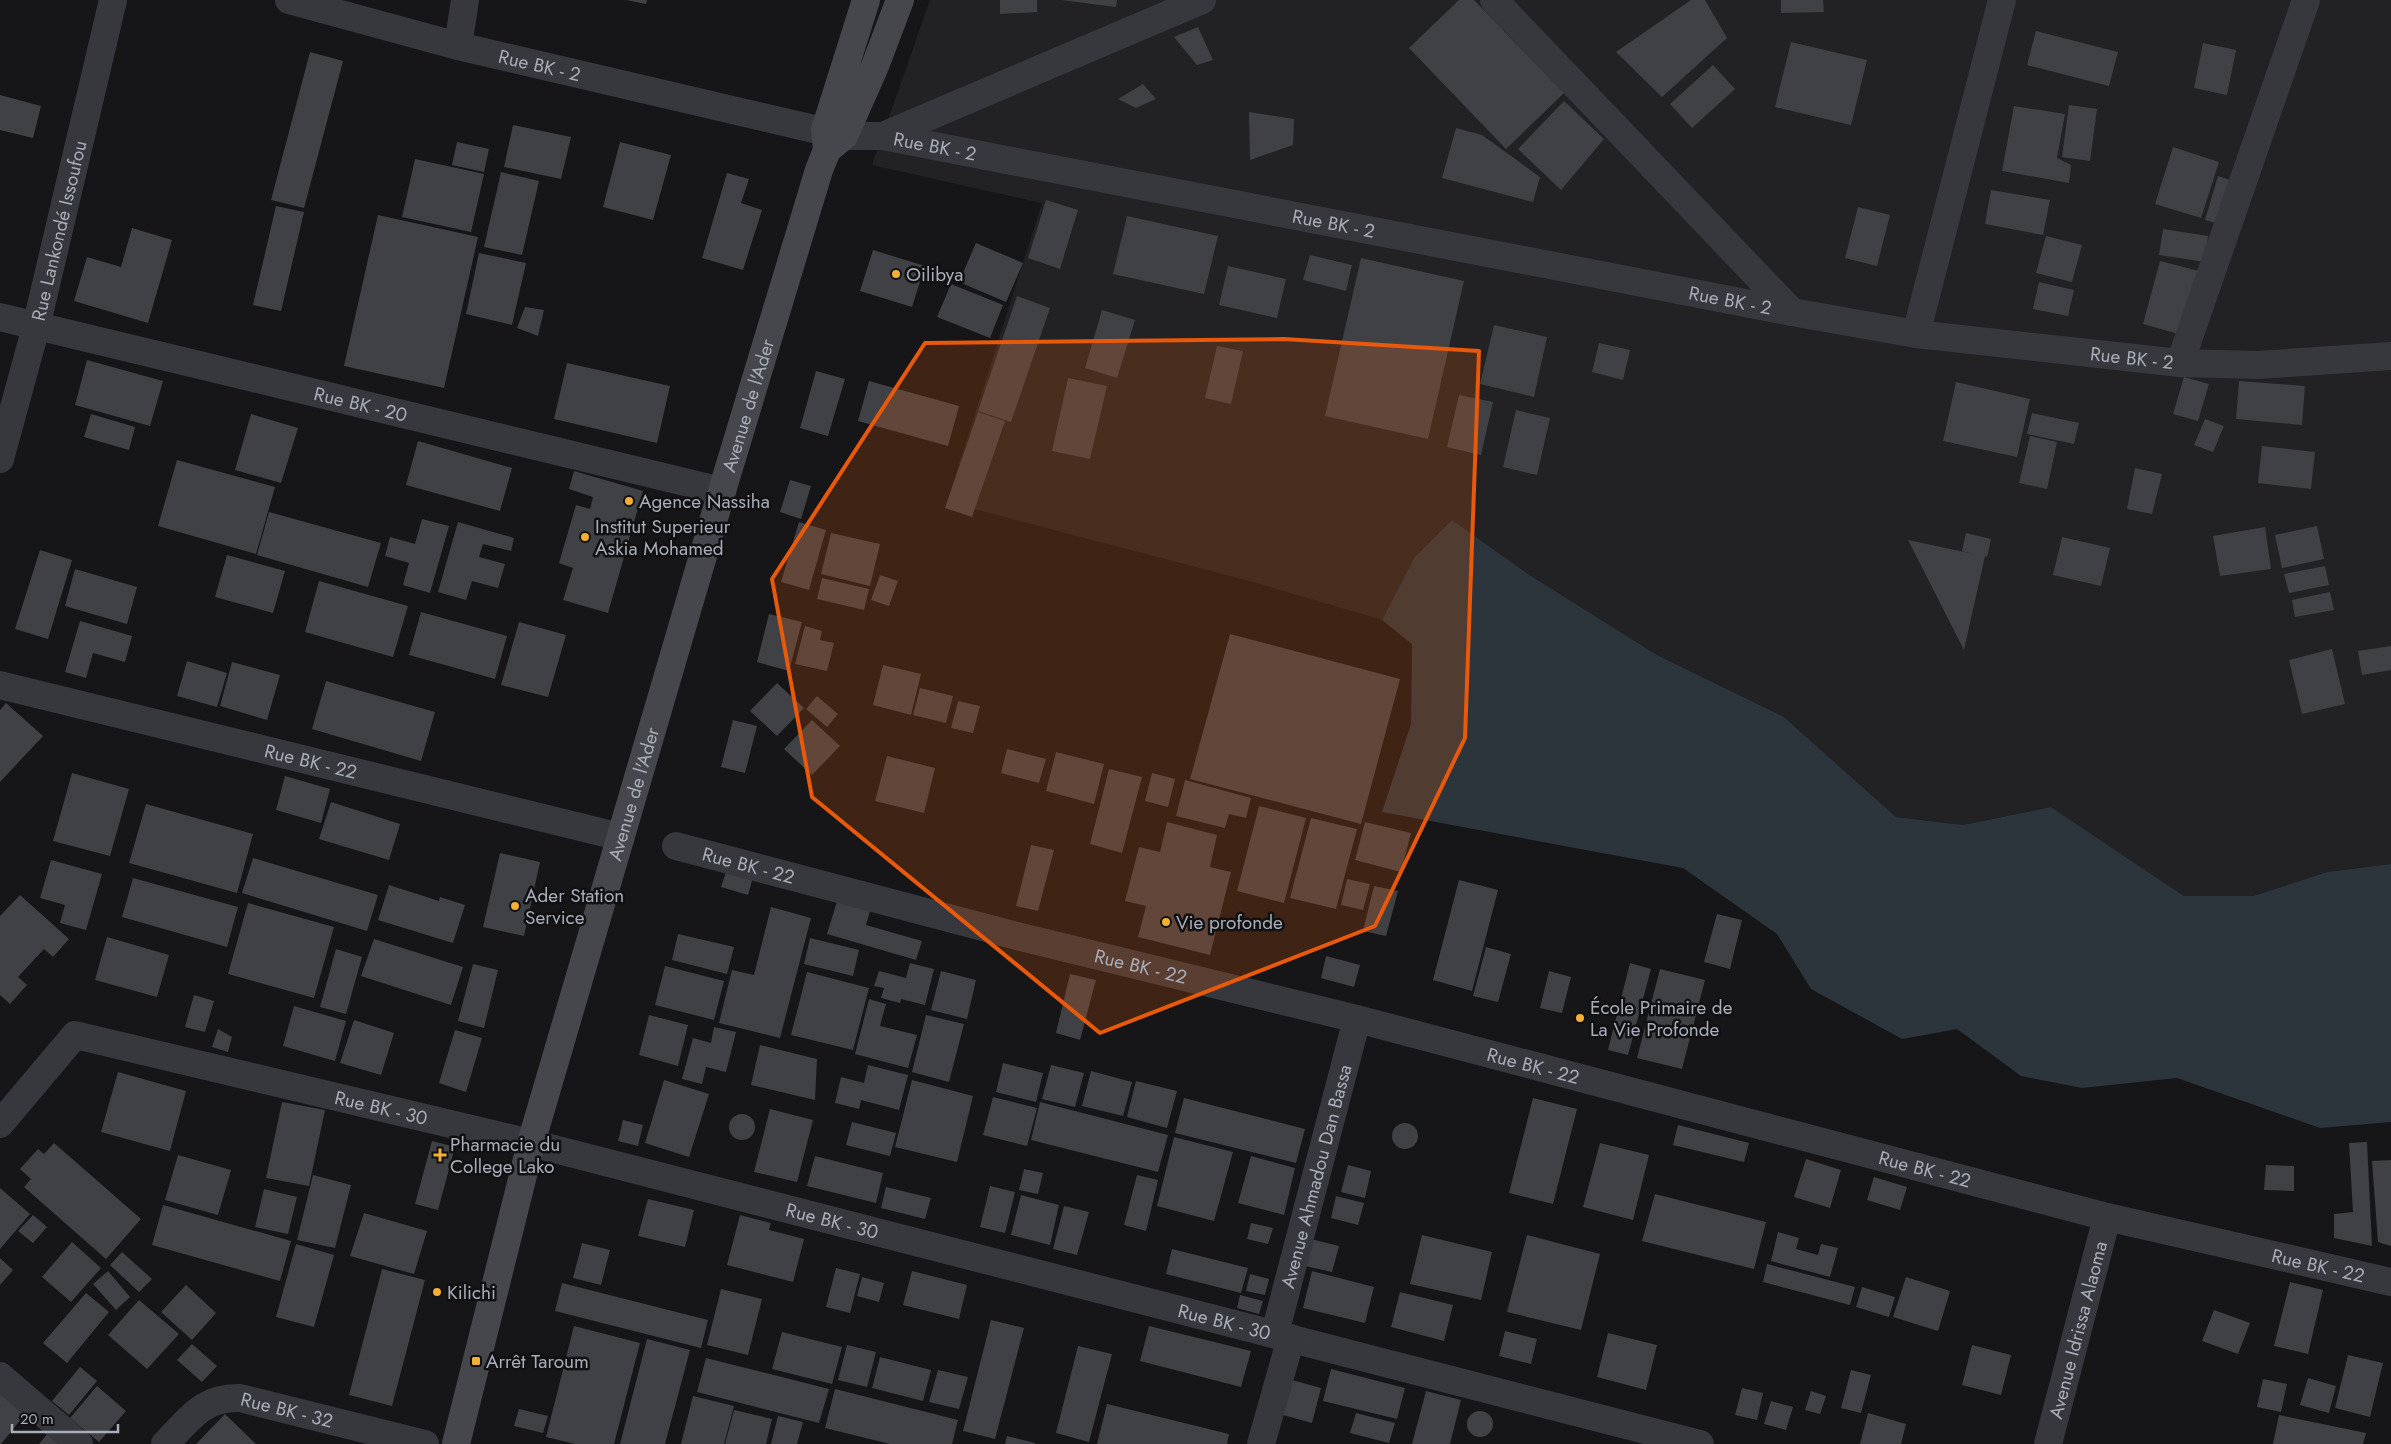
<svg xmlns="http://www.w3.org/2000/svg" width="2391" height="1444" font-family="Jost,sans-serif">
	<rect width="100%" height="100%" fill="#161618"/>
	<path fill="#222225" d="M930,0H2391V864L2327,872L2253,896H2184L2051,807L1963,825L1896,817L1784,717L1657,655L1528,574L1452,520L1414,558L1382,620L1253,582L947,502L1042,203L872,165Z"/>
	<path fill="#2c353c" d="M1452,520L1528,574L1657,655L1784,717L1896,817L1963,825L2051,807L2184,896H2253L2327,872L2391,864V1122L2320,1128L2177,1078L2082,1088L2021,1076L1957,1029L1902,1039L1811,989L1777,934L1683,868L1382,812L1411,724L1412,644L1382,620L1414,558Z"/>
	<path fill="#404145" d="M626,0H647L646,4Z
		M1000,0H1037V12L1000,14Z
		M1061,0H1117L1116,7Z
		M1459,0H1474L1564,93L1506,149L1409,48Z
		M1691,0H1705L1727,38L1662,97L1616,52Z
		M1781,0H1823L1824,12L1781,13Z
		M1198,27L1213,60L1197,65L1174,37Z
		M2036,31L2118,52L2109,86L2027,65Z
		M1791,42L1867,60L1851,125L1775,107Z
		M2203,43L2236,50L2227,95L2194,88Z
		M310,52L343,61L304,208L271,200Z
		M1713,65L1735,89L1692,128L1670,104Z
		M1143,84L1156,99L1136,108L1118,99Z
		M0,95L41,106L33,138L0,130Z
		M1564,101L1604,139L1561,190L1518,149Z
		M2069,105L2097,109L2090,161L2062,157Z
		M2014,106L2065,114L2057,158L2071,165L2069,183L2002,171Z
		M1249,112L1294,119L1293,145L1250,160Z
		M513,125L571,137L561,179L504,167Z
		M1456,128L1482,135L1540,177L1533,202L1442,178Z
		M457,142L489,149L484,172L452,165Z
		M620,142L671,155L653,220L603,207Z
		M2173,147L2219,162L2201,218L2155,204Z
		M415,159L484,174L471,232L402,217Z
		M501,172L539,181L522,255L484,247Z
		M727,173L749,179L741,203L762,210L743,270L702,258Z
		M2218,176L2233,181L2220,224L2205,220Z
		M1991,190L2050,200L2043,235L1985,224Z
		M1046,200L1078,210L1060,269L1028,258Z
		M276,206L304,212L281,311L253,305Z
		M1858,207L1890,215L1877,266L1845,258Z
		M378,215L478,237L444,388L344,366Z
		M1127,216L1218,236L1204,294L1113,274Z
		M132,228L172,240L148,323L74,301L87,257L121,267Z
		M2163,229L2208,236L2205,262L2159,255Z
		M2046,236L2082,245L2072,282L2036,273Z
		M976,243L1023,263L1006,302L959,282Z
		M873,250L925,266L912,307L860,291Z
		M479,253L526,263L512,325L466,314Z
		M1310,255L1352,265L1346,291L1303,280Z
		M1361,258L1464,281L1428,439L1325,416Z
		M2160,261L2199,271L2182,335L2143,324Z
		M1228,266L1286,279L1277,318L1219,305Z
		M2039,282L2074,290L2068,316L2033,309Z
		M951,284L1003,305L990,338L937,317Z
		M1017,296L1050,308L1011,422L978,411Z
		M525,307L544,310L538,336L517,328Z
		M1102,310L1135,320L1117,378L1085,368Z
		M1494,325L1547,337L1534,397L1480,384Z
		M1599,343L1630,350L1623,380L1592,372Z
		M1217,346L1243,351L1231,404L1205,398Z
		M87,360L163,381L150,426L75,405Z
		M567,363L670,386L657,443L554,419Z
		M816,371L845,379L828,436L800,428Z
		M2184,377L2209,384L2198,421L2173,414Z
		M1068,378L1107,386L1090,459L1052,451Z
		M869,381L959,406L948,446L858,421Z
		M2239,381L2305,386L2302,425L2236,419Z
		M1956,382L2030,399L2017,457L1943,441Z
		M1459,395L1493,402L1481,455L1447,447Z
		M1516,410L1550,418L1537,475L1503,467Z
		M978,412L1005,421L972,517L945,508Z
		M2032,413L2079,423L2074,444L2027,434Z
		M91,414L135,427L129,450L84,437Z
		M251,414L298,428L281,483L235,470Z
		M2205,419L2224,426L2213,452L2194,445Z
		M2030,436L2057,442L2047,489L2019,483Z
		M418,441L512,468L500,511L406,485Z
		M2262,446L2315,452L2311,489L2258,483Z
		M177,460L275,487L256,554L158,526Z
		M2135,468L2162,474L2152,514L2127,509Z
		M574,471L643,491L608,613L563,600L573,568L559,563L576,505L590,509L593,497L569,489Z
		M790,480L811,486L801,519L780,512Z
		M269,512L381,543L368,587L257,555Z
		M422,519L449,526L430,593L403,585L409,563L385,556L390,537L415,544Z
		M458,522L514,538L511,551L483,544L479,557L505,564L498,588L472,581L466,600L438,592Z
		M799,522L826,530L809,590L781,582Z
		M2317,526L2324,559L2282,568L2275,535Z
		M2265,527L2271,569L2220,576L2213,536Z
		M831,533L880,544L870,586L821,574Z
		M1966,533L1991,539L1987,557L1985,556L1964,650L1908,540L1974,554L1962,551Z
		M2062,537L2110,548L2101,586L2053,575Z
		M40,550L72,560L48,639L15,629Z
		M227,555L285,571L273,613L215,597Z
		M2325,566L2329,585L2289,593L2284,574Z
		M75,569L137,587L127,624L65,606Z
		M880,575L898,581L889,606L871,600Z
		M822,578L869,589L864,610L817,599Z
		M319,581L408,606L393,657L305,632Z
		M2330,592L2334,610L2295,617L2292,600Z
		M421,612L507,636L495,679L409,655Z
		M769,614L802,622L789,671L757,662Z
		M80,621L132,636L125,662L93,653L86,678L65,672Z
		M519,622L566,635L548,697L501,685Z
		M805,626L822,631L820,640L834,643L827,671L795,664Z
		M1230,634L1400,679L1361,824L1190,779Z
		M2391,646V670L2362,675L2358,651Z
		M2332,649L2345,704L2302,714L2289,660Z
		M187,661L227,673L217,707L177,696Z
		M232,662L280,675L267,720L220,706Z
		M883,665L921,674L911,715L873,705Z
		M326,681L435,712L421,761L312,729Z
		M777,683L804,708L777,736L750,711Z
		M920,688L953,696L946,723L913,715Z
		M817,696L838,714L827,727L806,709Z
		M958,701L980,706L973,733L951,728Z
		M6,703L43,736L0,782V710Z
		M733,720L757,726L745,773L721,767Z
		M812,720L840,746L812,775L784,749Z
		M1007,749L1046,759L1039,783L1001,773Z
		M1056,752L1104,764L1094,804L1046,791Z
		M887,756L935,768L924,813L875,801Z
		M1109,769L1142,777L1122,853L1090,844Z
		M72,773L129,789L110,856L53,841Z
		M1152,773L1175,779L1168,807L1145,801Z
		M285,776L330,789L321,823L276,810Z
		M1185,780L1251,798L1246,818L1229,814L1225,828L1176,816Z
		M331,802L400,824L389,860L319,839Z
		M146,804L253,834L237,893L129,863Z
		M1259,806L1306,818L1284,903L1237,891Z
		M1311,818L1357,829L1336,909L1290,898Z
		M1167,822L1217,835L1210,867L1231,872L1210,955L1138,937L1146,906L1125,901L1139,847L1160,852Z
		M1365,822L1411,833L1401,872L1355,860Z
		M1031,845L1054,850L1038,911L1016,906Z
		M500,853L540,862L524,936L483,927Z
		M253,858L378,895L367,931L242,893Z
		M51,860L102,874L86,930L60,923L65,905L40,898Z
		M728,866L754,874L748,895L721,887Z
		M133,878L238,907L227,947L122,917Z
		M1347,879L1370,884L1363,910L1341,905Z
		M1459,880L1498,890L1472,991L1433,980Z
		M389,885L439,901L440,897L465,905L453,943L378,920Z
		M1374,886L1398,891L1386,936L1363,931Z
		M20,895L69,939L53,957L44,949L18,977L27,985L10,1004L0,995V916Z
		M839,895L872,904L866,925L922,941L916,960L827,934Z
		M248,903L334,927L314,998L228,974Z
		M771,907L811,918L780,1038L719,1023L732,970L754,975Z
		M1717,914L1742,920L1730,969L1704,962Z
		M678,934L734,947L727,974L672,960Z
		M107,937L169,955L157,997L95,980Z
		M810,938L859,950L853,976L804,964Z
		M374,939L463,967L451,1005L361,976Z
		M1486,947L1511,954L1498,1002L1473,996Z
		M336,949L362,957L346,1014L320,1007Z
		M1326,956L1360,965L1354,987L1321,978Z
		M910,963L934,969L925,1005L901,999L900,1003L881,998L884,988L874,986L879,971L906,978Z
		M1630,963L1651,969L1628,1055L1608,1050Z
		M473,964L498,970L484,1028L458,1021Z
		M665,966L724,981L714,1020L655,1005Z
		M1660,969L1705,980L1682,1069L1637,1058Z
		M941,971L976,980L967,1019L931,1010Z
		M1549,971L1571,977L1562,1013L1540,1008Z
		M807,972L869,988L853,1050L791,1035Z
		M1070,974L1096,980L1080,1040L1056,1033Z
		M194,995L214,1001L205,1032L185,1027Z
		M869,999L886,1004L880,1026L917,1035L908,1068L855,1054Z
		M294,1006L346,1021L335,1061L283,1046Z
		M649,1015L688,1025L678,1066L639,1055Z
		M926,1015L964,1024L949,1082L912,1072Z
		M354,1020L394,1033L381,1075L340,1063Z
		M714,1027L736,1032L726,1072L706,1067L702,1084L682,1079L693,1038L711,1043Z
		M218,1029L232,1037L228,1052L212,1047Z
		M455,1030L482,1038L466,1092L439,1083Z
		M760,1045L817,1059L815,1100L751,1085Z
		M1003,1063L1043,1073L1036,1102L996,1092Z
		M868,1065L908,1075L899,1110L861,1100L859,1109L835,1103L841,1077L864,1083Z
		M1051,1065L1084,1073L1075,1107L1042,1099Z
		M1091,1071L1132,1082L1123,1116L1082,1106Z
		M118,1072L186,1091L170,1151L101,1132Z
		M664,1080L709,1094L689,1157L645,1143Z
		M912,1080L973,1096L957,1162L895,1147Z
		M1136,1081L1177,1091L1167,1128L1127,1117Z
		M993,1097L1037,1108L1027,1146L983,1135Z
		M1184,1098L1305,1129L1296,1163L1175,1133Z
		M1533,1098L1577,1109L1553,1204L1509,1193Z
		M282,1102L325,1110L309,1186L266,1178Z
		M1040,1102L1168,1135L1158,1172L1031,1140Z
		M770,1109L813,1120L797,1182L754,1172Z
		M729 1127a13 13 0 1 1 26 0a13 13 0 1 1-26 0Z
		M623,1120L643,1125L638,1146L618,1141Z
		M852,1122L896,1133L890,1156L846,1145Z
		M1392 1136a13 13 0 1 1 26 0a13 13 0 1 1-26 0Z
		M1678,1125L1749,1143L1744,1162L1673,1145Z
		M1174,1137L1233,1152L1214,1221L1157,1206Z
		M432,1141L455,1147L438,1210L415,1204Z
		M2367,1142L2372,1246L2334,1238V1214L2353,1212L2349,1143Z
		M54,1143L141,1219L106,1259L24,1187L31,1179L20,1169L38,1149L44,1154Z
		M1600,1143L1649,1155L1633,1220L1583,1207Z
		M178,1155L231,1170L218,1215L165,1200Z
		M815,1156L883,1173L876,1203L807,1186Z
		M1251,1156L1295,1168L1284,1215L1238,1203Z
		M1806,1159L1841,1170L1830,1208L1794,1197Z
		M2391,1160V1246L2378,1242L2372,1161Z
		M1348,1165L1371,1171L1365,1198L1341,1192Z
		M2266,1165L2294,1166V1191L2264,1190Z
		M1024,1169L1043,1173L1038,1194L1019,1190Z
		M313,1175L351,1185L335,1248L297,1240Z
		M1137,1175L1158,1180L1146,1231L1124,1225Z
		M1874,1177L1907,1187L1900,1210L1867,1200Z
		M990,1186L1015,1192L1005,1233L980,1227Z
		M886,1187L931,1198L925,1219L881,1208Z
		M0,1188L30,1214L0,1249Z
		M264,1189L297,1197L288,1234L255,1227Z
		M1655,1194L1766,1222L1754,1269L1642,1241Z
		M1021,1195L1059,1205L1050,1245L1011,1235Z
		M1336,1196L1364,1203L1358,1225L1331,1218Z
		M648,1199L694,1210L685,1247L638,1236Z
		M163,1205L291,1241L280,1281L152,1245Z
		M1064,1206L1089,1212L1077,1255L1053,1249Z
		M364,1213L427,1231L414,1274L350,1256Z
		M33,1215L47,1227L33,1243L18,1231Z
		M740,1215L771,1223L769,1230L804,1239L793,1282L727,1265Z
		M1251,1223L1273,1228L1268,1244L1247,1239Z
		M1778,1232L1799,1238L1796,1249L1818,1255L1821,1244L1838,1248L1830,1277L1771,1261Z
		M1422,1235L1492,1252L1481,1300L1410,1284Z
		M1527,1235L1600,1254L1581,1330L1507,1312Z
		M1311,1239L1339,1246L1332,1272L1305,1266Z
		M72,1242L101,1268L71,1302L42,1277Z
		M582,1243L610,1250L601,1285L573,1278Z
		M296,1244L334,1255L314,1327L276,1317Z
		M1172,1249L1248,1268L1241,1293L1166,1274Z
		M122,1252L152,1279L139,1292L110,1265Z
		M0,1258L13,1270L0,1285Z
		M1767,1264L1855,1287L1850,1305L1763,1282Z
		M836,1268L860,1274L850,1313L826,1307Z
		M382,1269L425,1280L392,1406L349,1395Z
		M108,1271L130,1297L116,1310L93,1284Z
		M912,1271L967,1285L959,1319L903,1305Z
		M1312,1271L1374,1287L1365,1323L1303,1308Z
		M1250,1274L1269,1279L1265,1295L1246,1291Z
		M862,1277L884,1283L879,1302L857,1296Z
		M1906,1277L1950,1291L1938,1331L1893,1317Z
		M2290,1282L2323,1290L2308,1354L2274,1346Z
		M562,1283L708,1320L701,1348L555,1311Z
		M186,1285L216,1313L192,1340L161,1312Z
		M1862,1287L1895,1297L1889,1317L1856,1307Z
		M721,1289L762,1299L748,1355L707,1345Z
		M1400,1292L1453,1305L1444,1341L1391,1327Z
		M86,1293L109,1312L67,1363L43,1343Z
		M1240,1295L1263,1301L1259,1314L1237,1308Z
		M139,1300L179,1334L147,1369L108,1335Z
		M2214,1310L2250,1323L2238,1354L2202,1341Z
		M991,1320L1024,1328L995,1439L963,1431Z
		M574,1326L640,1343L614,1444H575L546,1437Z
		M1149,1326L1251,1351L1241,1387L1140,1361Z
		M1505,1331L1537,1339L1531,1364L1499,1356Z
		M782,1332L842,1347L832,1384L772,1369Z
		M1608,1333L1657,1345L1646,1390L1597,1377Z
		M647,1339L690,1350L665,1444H620Z
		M192,1344L217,1366L202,1382L177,1360Z
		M847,1345L876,1352L867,1387L838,1380Z
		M1972,1345L2011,1355L2001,1395L1962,1385Z
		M1078,1346L1112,1354L1089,1442L1056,1433Z
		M2348,1355L2383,1363L2370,1417L2335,1408Z
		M880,1357L931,1370L923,1401L872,1388Z
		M706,1358L829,1389L819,1423L697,1392Z
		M80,1367L97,1381L69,1415L52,1401Z
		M1331,1369L1405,1388L1397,1419L1323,1401Z
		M938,1370L968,1377L959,1409L929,1402Z
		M1851,1370L1871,1375L1861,1413L1841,1408Z
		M2308,1378L2336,1386L2329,1413L2300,1405Z
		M2263,1379L2287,1384L2281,1412L2257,1407Z
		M1292,1380L1321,1388L1312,1423L1283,1415Z
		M97,1386L126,1411L99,1442L70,1418Z
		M1742,1388L1763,1393L1757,1420L1735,1415Z
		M835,1389L958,1420L952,1444H890L825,1428Z
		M0,1390L32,1406L1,1444H0Z
		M1426,1391L1461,1400L1450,1444H1412Z
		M1811,1391L1826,1396L1820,1414L1805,1410Z
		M693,1396L734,1406L724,1444H681Z
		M1771,1401L1793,1407L1786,1430L1764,1424Z
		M1107,1404L1229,1434L1227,1444H1097Z
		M519,1409L548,1416L543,1433L514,1426Z
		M734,1410L772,1419L766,1444H725Z
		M1467 1424a13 13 0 1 1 26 0a13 13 0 1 1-26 0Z
		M1356,1413L1395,1423L1389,1443L1350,1433Z
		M1868,1413L1906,1424L1901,1444H1860Z
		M225,1414L256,1444H196Z
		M2279,1415L2366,1433L2363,1444H2273Z
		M778,1416L803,1422L797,1444H771Z
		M53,1427L73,1444H39Z
		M1007,1436L1035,1443V1444H1005Z"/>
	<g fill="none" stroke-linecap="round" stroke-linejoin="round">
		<g stroke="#37383d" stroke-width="28">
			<path d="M1494,0L1792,312"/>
			<path d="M458,46L465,0"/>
			<path id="s1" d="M844,136H883L1792,312L1916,334L2180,363L2258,365L2391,356"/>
			<path d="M883,136L1202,0"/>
			<path id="s2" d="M0,317L722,491"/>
			<path d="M1916,334L2002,0"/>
			<path d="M2180,363L2306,0"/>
			<path id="s3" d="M0,685L621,837"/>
			<path id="s4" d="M676,846L1013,935L1357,1019L2107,1217L2391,1282"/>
			<path id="s5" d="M0,1124L75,1035L531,1143L1700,1444"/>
			<path id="s6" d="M1275,1333L1357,1019"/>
			<path d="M0,1376L79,1444"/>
			<path id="s7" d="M165,1444C190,1419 202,1397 240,1398L425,1444"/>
			<path d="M1261,1444L1291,1338"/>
			<path id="s8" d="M2048,1444L2107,1217"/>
		</g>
		<g stroke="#37383d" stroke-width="28">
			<path id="s9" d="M289,0L458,46L844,136"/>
			<path id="s10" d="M0,459L36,327L113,0"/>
		</g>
		<g stroke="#45474d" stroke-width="28">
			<path d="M827,150L825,130L866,0"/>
			<path id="s11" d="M456,1444L531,1143L722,491L819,170L827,150L844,136L875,66L900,0"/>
		</g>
	</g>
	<path fill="#e8590c" fill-opacity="0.2" stroke="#e8590c" stroke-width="4" stroke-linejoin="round" d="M1284,339L1479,351L1465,738L1375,926L1100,1033L812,797L772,579L925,343Z"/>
	<g fill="#f2b134" stroke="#111113" stroke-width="2">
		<circle cx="896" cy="274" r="5"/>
		<circle cx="629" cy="501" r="5"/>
		<circle cx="585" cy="537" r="5"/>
		<circle cx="515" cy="906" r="5"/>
		<circle cx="1166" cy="922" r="5"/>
		<circle cx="1580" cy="1018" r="5"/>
		<path d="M437.5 1147.5h5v5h5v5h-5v5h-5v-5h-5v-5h5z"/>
		<circle cx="437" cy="1292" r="5"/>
		<rect x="471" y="1356" width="10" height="10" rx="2.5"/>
	</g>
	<g text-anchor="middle" stroke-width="5" stroke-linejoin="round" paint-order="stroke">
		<g font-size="19" fill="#a8adb8" stroke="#111113">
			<text dy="7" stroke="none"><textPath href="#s9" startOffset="259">Rue BK - 2</textPath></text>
			<text dy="7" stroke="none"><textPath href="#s1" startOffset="92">Rue BK - 2</textPath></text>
			<text dy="7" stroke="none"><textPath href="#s1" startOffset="498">Rue BK - 2</textPath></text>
			<text dy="7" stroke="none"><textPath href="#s10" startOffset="236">Rue Lankondé Issoufou</textPath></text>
			<text dy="7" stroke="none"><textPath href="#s1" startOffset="902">Rue BK - 2</textPath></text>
			<text dy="7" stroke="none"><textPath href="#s1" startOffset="1308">Rue BK - 2</textPath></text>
			<text dy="7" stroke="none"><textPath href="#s2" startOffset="371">Rue BK - 20</textPath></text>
			<text dy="7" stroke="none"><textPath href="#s11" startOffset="1079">Avenue de l'Ader</textPath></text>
			<text dy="7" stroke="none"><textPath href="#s3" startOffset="320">Rue BK - 22</textPath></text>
			<text dy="7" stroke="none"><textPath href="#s11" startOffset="674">Avenue de l'Ader</textPath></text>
			<text dy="7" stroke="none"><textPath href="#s4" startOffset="75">Rue BK - 22</textPath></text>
			<text dy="7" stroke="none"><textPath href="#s4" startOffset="480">Rue BK - 22</textPath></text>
			<text dy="7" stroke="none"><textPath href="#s4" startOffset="885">Rue BK - 22</textPath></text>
			<text dy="7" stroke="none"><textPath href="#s5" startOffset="431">Rue BK - 30</textPath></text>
			<text dy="7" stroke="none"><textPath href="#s4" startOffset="1290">Rue BK - 22</textPath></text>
			<text dy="7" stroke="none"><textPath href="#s6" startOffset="162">Avenue Ahmadou Dan Bassa</textPath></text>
			<text dy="7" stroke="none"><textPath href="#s5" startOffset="896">Rue BK - 30</textPath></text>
			<text dy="7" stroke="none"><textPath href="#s4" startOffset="1695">Rue BK - 22</textPath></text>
			<text dy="7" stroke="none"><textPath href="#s5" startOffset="1301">Rue BK - 30</textPath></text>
			<text dy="7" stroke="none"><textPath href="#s8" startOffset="118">Avenue Idrissa Alaoma</textPath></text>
			<text dy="7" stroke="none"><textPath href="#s7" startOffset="140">Rue BK - 32</textPath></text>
		</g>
		<g font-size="19" fill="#a8adb8" stroke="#111113" text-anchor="start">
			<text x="906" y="281">Oilibya</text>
			<text x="639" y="508">Agence Nassiha</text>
			<text x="595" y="533">Institut Superieur<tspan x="595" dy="22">Askia Mohamed</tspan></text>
			<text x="525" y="902">Ader Station<tspan x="525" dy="22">Service</tspan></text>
			<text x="1176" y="929">Vie profonde</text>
			<text x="1590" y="1014">École Primaire de<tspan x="1590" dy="22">La Vie Profonde</tspan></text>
			<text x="450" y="1151">Pharmacie du<tspan x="450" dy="22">College Lako</tspan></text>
			<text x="447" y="1299">Kilichi</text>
			<text x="486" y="1368">Arrêt Taroum</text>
		</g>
	</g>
	<path d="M12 1424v8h106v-8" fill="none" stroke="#a8adb8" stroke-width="2.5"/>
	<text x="20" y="1424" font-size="15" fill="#a8adb8" stroke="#111113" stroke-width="4" paint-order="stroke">20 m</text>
</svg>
